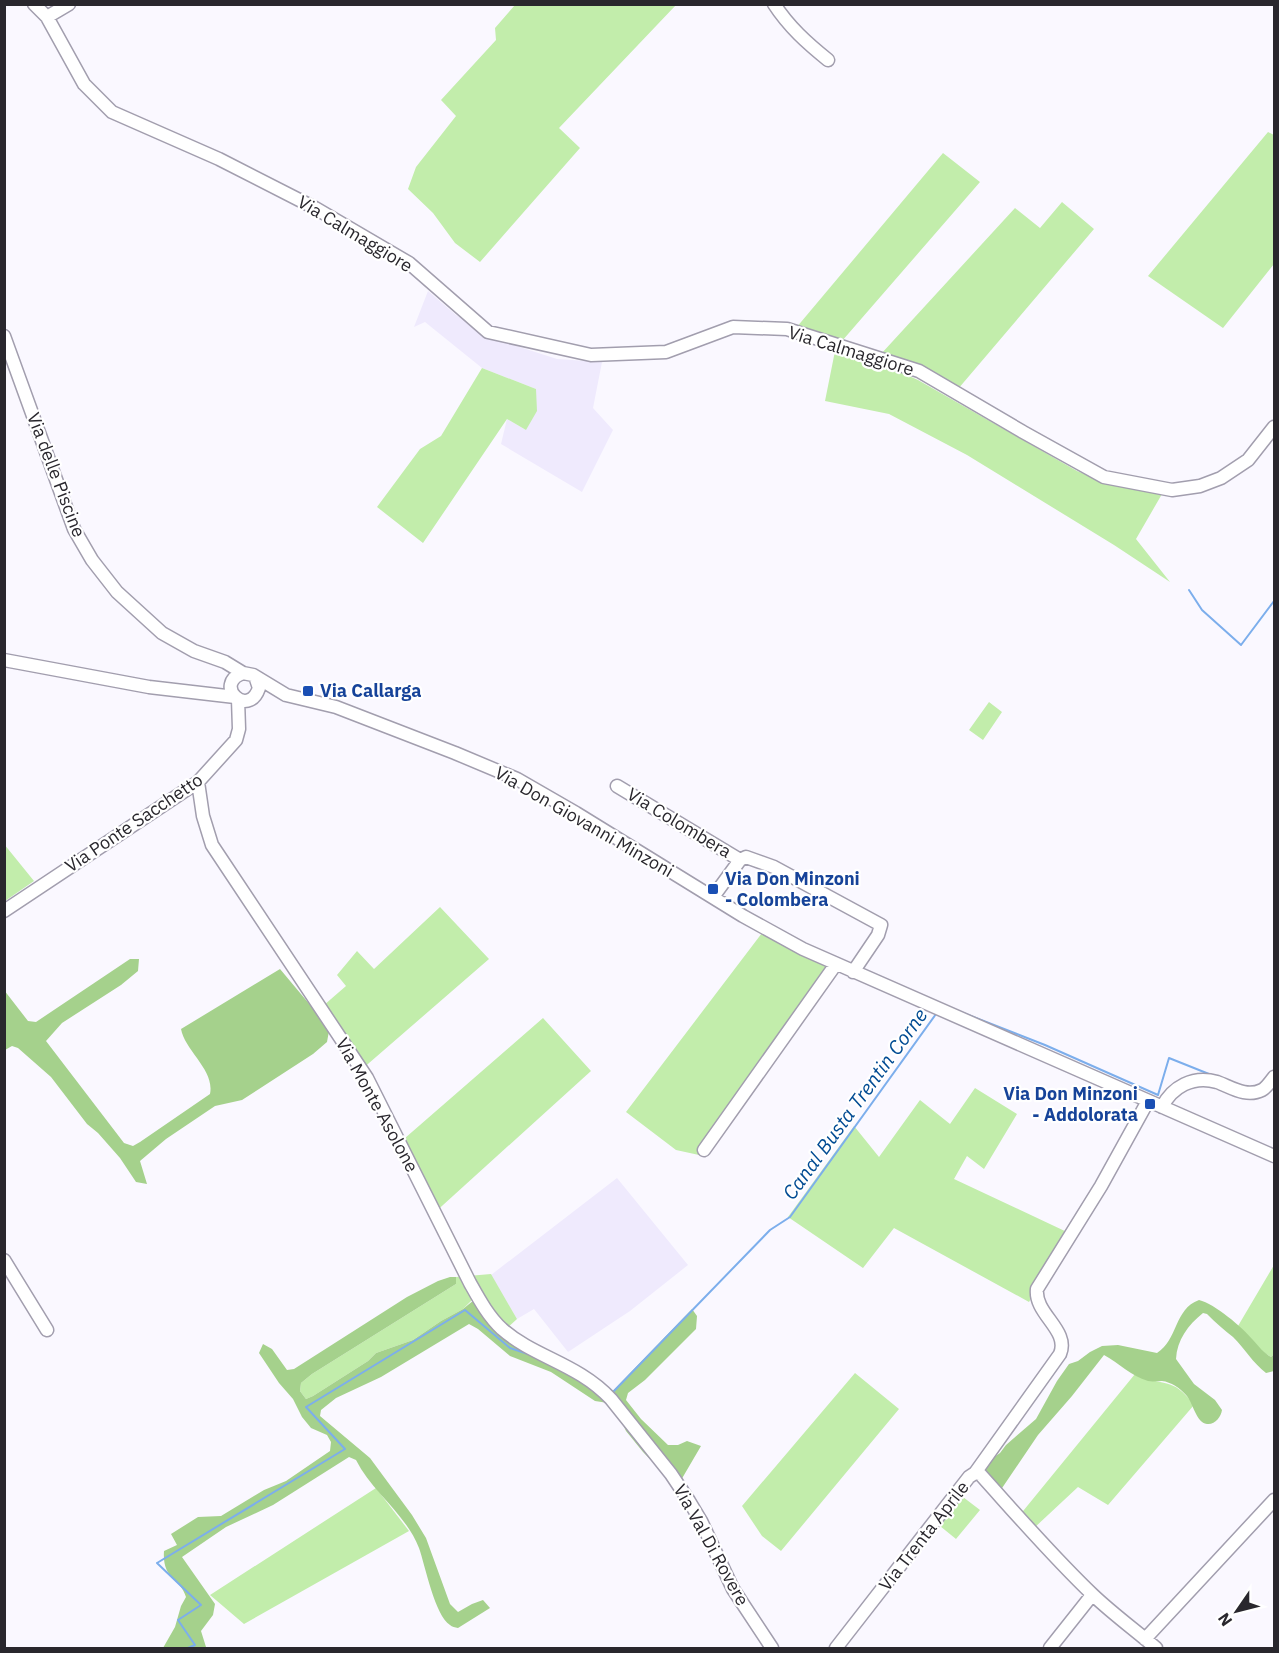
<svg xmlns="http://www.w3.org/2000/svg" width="1279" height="1653" font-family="'IBM Plex Sans',sans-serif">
	<rect width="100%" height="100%" fill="#faf8ff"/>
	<path fill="#efeafd" d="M428,291L456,315L495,339L557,359L602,362L593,408L613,430L582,492L501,444L507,419L526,430L536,389L482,368L425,322L414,327Z
		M617,1178L688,1265L630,1311L568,1352L534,1309L517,1319L491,1275Z"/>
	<path fill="#c2edab" d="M515,5H676L559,128L580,148L480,262L455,243L433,213L408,189L416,167L456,116L441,100L496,40L495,28Z
		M1268,132L1274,135V264L1223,328L1148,276Z
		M943,153L980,182L842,341L796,328Z
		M1062,202L1094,229L958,389L881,354L1015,208L1040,228Z
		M835,351L900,372L918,380L1077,471C1105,483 1132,489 1162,494L1136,539L1170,582L1114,545L967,455L889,414L825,401Z
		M482,368L536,389L537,411L526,430L507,419L423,543L377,507L420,449L441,436Z
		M989,702L1002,712L983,740L969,730Z
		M4,844L34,881L5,901H4Z
		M440,907L489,959L361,1070L316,1012L346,986L337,975L357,951L374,969Z
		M762,933L829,967L765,1063L699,1155L676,1150L626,1112Z
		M543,1018L591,1071L432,1215L397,1145Z
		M975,1088L1017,1114L984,1169L967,1156L954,1179L1069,1233L1029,1302L894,1228L863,1268L788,1217L854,1126L879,1157L920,1100L950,1124Z
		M1274,1265V1354L1271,1357C1258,1350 1249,1337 1238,1326Z
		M491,1274L517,1319L506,1329L479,1293L463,1309L441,1321L413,1340L376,1353L368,1361L313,1396L306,1399L300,1391L301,1383L312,1374L456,1284V1277Z
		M855,1373L899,1409L781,1551L762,1536L742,1506Z
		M1135,1374C1163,1388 1172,1375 1194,1405L1108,1505L1078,1487L1033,1529L1019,1516Z
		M376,1488L409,1531L244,1624L210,1595Z
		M963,1497L980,1510L956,1539L940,1526Z"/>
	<path fill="#a5d18c" d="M130,959H139L138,971L121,985L62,1023L46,1041L124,1143L133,1146L140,1142L210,1094C215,1070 185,1051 181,1029L280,969L316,1012L325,1020L329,1031L327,1042L313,1054L242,1100L215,1106L166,1139L140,1161L147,1184L136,1182L120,1158L98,1133L87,1124L51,1077L18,1048L12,1046L5,1050L4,990L28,1021L36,1022Z
		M450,1277H456V1284L312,1374L301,1383L300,1391L306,1399L313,1396L368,1361L376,1353L413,1340L441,1321L463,1309L474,1300L489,1323L575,1376L605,1399L692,1309L697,1316L696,1329L645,1380L628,1393L626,1400L641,1419L668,1445H678L687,1441L701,1446L677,1487L670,1483L656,1465L643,1452L626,1431L618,1414L608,1403L595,1401L551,1372L510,1356L478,1329L469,1324L381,1377L336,1398L321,1410L320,1416L370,1458L412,1515L426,1538L450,1604L458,1612L472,1604L483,1600L490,1608L458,1628C455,1627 452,1627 450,1625C435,1616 425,1565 419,1548C406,1514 372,1492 356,1460L349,1457L273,1505L226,1527L182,1557L215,1604L213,1615L201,1631L206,1647L205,1648H163L175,1627L181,1606L186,1597C180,1577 162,1580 164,1551L177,1545L171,1534L198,1517L221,1516L264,1490L286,1481L330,1451L331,1442L327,1435L311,1428L302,1417L293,1399L279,1383L259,1353L263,1344L272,1349L287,1370L294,1369L407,1297L438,1281Z
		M1199,1300C1215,1304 1242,1327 1253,1340C1260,1348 1263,1352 1271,1357L1274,1354V1371L1266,1373C1253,1363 1245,1349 1233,1337C1224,1330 1216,1323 1207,1314L1203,1313C1188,1325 1177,1340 1176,1359L1194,1384L1215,1400L1222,1410C1221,1417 1215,1425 1207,1424C1196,1423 1193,1402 1186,1395C1180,1388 1171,1382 1162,1381C1157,1381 1153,1382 1148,1381C1131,1376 1119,1363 1104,1355L1072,1396L1038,1435L998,1494L977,1469L1000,1453L1006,1445L1036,1419L1057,1381L1069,1364L1078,1361L1090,1352L1102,1346L1118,1345L1157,1353C1178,1340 1174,1309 1199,1300Z"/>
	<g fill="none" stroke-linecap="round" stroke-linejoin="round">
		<path stroke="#7caeec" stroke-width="2" d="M1189,590L1202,610L1241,645L1274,601
			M943,1005L1045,1045L1158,1095L1169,1058L1214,1076
			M612,1393L770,1230L790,1217L936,1014
			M188,1648L195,1645L178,1620L201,1605L157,1563L345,1449L306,1407L465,1310L510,1348L528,1354"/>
		<defs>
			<path id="minor" d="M34,4L47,17L84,84L112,112L219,159L315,208L409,263L488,332L591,355L666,352L733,327L787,329L919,371L1023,432L1104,477L1172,490L1200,486L1221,478L1248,460L1274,427
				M774,4C789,27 807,43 828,60
				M47,17L69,4
				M4,336L74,529L92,560L117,592L162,633L194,651L225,662L243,673L253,675L286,695L336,707L455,753L517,779L576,813L743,916L803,949L1274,1156
				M4,660L149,687L235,697
				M243,673C212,684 248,720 259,688L256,679
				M198,782L203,816L212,845L367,1078L470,1283C479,1299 488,1316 502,1329C535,1358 577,1363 611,1399L671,1474L689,1501L701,1521L733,1589L772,1648
				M617,786L740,860
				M713,897L740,860L746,857L774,867L881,925L878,935L853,972
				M4,911L198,782L236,740L239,729L238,699
				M1162,1107C1172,1087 1193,1075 1217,1082C1231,1087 1246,1098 1262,1090C1266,1088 1271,1081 1274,1077
				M704,1150L836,964
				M4,1260L47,1330
				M975,1473L1060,1354C1070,1330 1034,1314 1037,1289L1101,1186L1148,1101
				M1145,1639L1274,1500
				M836,1648L969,1477L975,1473L980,1474C1017,1515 1053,1557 1093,1595C1113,1614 1135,1630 1156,1648
				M1050,1648L1092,1595"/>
		</defs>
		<use href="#minor" stroke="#a29eae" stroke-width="15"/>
		<use href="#minor" stroke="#fff" stroke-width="12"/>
	</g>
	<g fill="#1a4fb4" stroke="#fff" stroke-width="2">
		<rect x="302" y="685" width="12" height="12" rx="3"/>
		<rect x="707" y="883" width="12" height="12" rx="3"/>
		<rect x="1144" y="1098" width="12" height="12" rx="3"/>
	</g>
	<g text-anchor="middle" stroke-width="4.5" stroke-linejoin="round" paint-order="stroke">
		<g font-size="18" fill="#29272d" stroke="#fff">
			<text transform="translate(355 234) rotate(31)" y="6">Via Calmaggiore</text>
			<text transform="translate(851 351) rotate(17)" y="6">Via Calmaggiore</text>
			<text transform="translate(56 475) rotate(69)" y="6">Via delle Piscine</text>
			<text transform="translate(584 822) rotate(30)" y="6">Via Don Giovanni Minzoni</text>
			<text transform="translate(134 823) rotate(-34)" y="6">Via Ponte Sacchetto</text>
			<text transform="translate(679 823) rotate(31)" y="6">Via Colombera</text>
			<text transform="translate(377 1105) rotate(61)" y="6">Via Monte Asolone</text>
			<text transform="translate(924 1536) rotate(-52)" y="6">Via Trenta Aprile</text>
			<text transform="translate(711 1545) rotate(61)" y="6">Via Val Di Rovere</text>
		</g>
		<g font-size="18" font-weight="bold" fill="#164399" stroke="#fff" text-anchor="start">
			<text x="320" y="697">Via Callarga</text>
			<text x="725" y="885">Via Don Minzoni<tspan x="725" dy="21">- Colombera</tspan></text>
			<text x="1138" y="1100" text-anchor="end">Via Don Minzoni<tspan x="1138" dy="21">- Addolorata</tspan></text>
		</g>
		<g font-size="20" font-style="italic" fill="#014b93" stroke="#fff">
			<text transform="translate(855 1104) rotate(-54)" y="7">Canal Busta Trentin Corne</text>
		</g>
	</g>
	<rect width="1279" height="1653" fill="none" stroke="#29272d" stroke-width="12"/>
	<g transform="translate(1237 1611) rotate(235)" stroke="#ffffff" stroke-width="4.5" paint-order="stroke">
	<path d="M0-4.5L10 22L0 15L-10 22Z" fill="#29272d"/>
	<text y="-9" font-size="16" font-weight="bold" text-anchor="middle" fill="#29272d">N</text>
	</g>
</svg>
